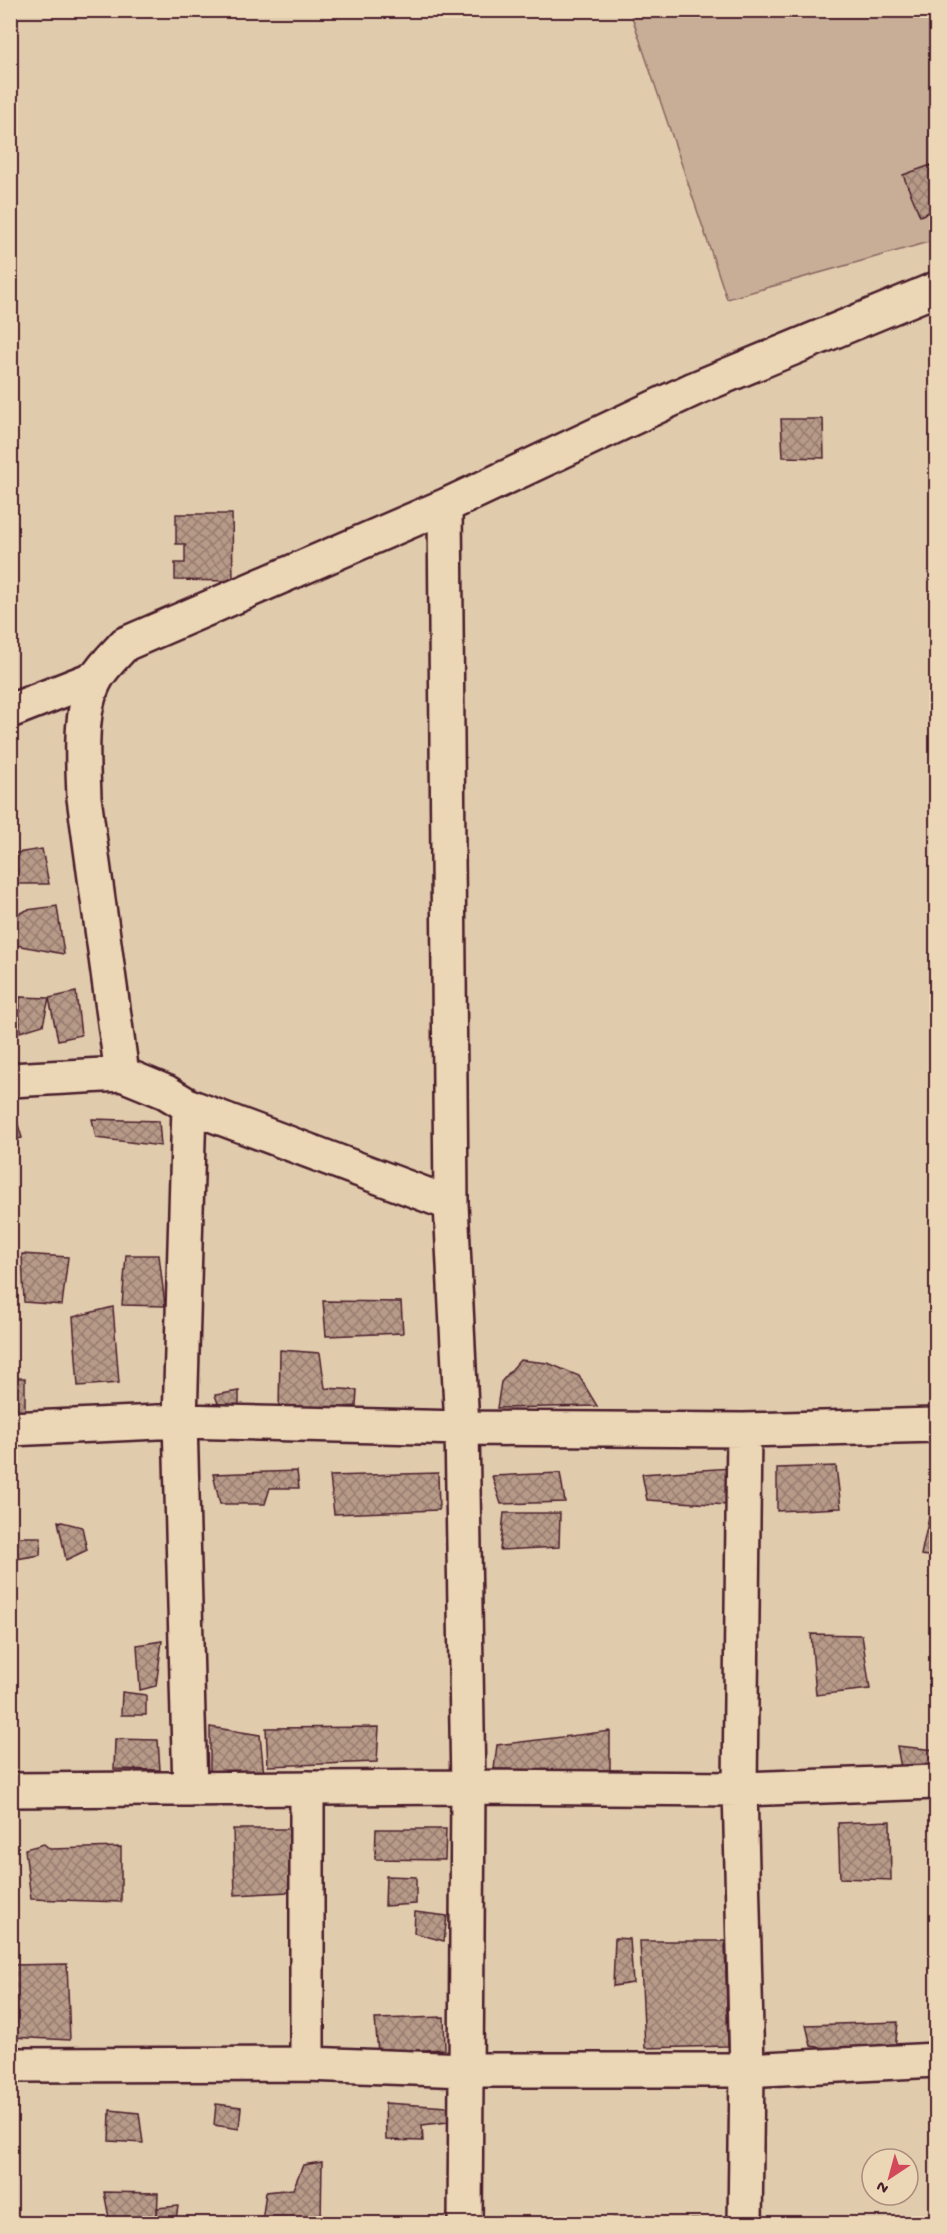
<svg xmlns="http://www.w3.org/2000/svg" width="947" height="2234" font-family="'Gochi Hand',sans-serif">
	<defs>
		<pattern id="building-cross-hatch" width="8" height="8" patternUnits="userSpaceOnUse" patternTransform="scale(1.5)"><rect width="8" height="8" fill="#b79a88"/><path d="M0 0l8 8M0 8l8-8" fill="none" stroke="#977d6f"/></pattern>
	</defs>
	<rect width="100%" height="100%" fill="#e1cbad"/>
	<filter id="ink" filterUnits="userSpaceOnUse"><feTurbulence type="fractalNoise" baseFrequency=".0167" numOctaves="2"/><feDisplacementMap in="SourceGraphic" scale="12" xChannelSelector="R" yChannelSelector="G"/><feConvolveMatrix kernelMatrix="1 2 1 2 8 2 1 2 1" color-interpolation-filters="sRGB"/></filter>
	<g filter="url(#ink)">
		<path fill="#c8ae97" stroke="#896661" stroke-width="1.5" d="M630,11H936V240L727,299Z"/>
		<path fill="url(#building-cross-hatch)" stroke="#4a1f2b" stroke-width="1.5" d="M931,165L936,182V209L920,216L903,175Z
			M781,419H823L824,458L783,457Z
			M176,514H232L233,581L175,580V563H185V544H176Z
			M42,849L49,884H10V854Z
			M57,906L64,954L10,944V917L27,910Z
			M76,992L81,1035L58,1040L49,998Z
			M20,997L49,998L43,1025L20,1032Z
			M92,1119L159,1121L161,1146L96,1138Z
			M10,1121H17L22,1138L10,1141Z
			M10,1245H13V1267H10Z
			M22,1254L68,1257L62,1305L24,1302Z
			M126,1255H159L165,1306L122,1305Z
			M13,1267V1294H10V1268Z
			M323,1301L401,1302L403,1333L326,1336Z
			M113,1307L119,1383L78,1386L73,1317Z
			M280,1350L320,1353L325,1388L357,1390L356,1406L279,1413Z
			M520,1360L548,1363L579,1376L597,1406L497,1408L501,1382Z
			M10,1378H25V1412L10,1413Z
			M239,1391V1407L220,1409L215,1395Z
			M836,1466L841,1508L777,1511V1468Z
			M731,1468L728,1505L647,1500L642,1474Z
			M297,1471L299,1488H270L265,1504H220L213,1474Z
			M438,1473L439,1510L334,1514L330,1476Z
			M560,1473L565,1502L501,1504L492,1476Z
			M504,1513H560L559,1547L500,1550Z
			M930,1513H936V1557L921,1555Z
			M58,1521L82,1527L87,1550L66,1560Z
			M10,1537H41L40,1555L10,1560Z
			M10,1600H16L14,1638H10Z
			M811,1634L862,1635L870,1689L816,1695Z
			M162,1641L156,1686L140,1690L137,1645Z
			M122,1692L146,1695V1715H121Z
			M210,1727L260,1735L264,1775L210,1772Z
			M379,1727L377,1762L268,1766L266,1728Z
			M610,1731V1773L494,1769L497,1745Z
			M115,1739L158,1740L160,1770L114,1769Z
			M897,1746L936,1750V1766L901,1768Z
			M890,1821L891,1880L840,1878L838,1823Z
			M233,1829H293L289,1892L235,1895Z
			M376,1829H446L445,1860L375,1859Z
			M44,1844L50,1849L121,1847V1902L31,1899L25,1849Z
			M386,1876L416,1877V1904L385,1906Z
			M415,1912L447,1916L444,1941L414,1933Z
			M615,1938L630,1939L633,1983L613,1986Z
			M640,1941H725L728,2046L645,2048Z
			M67,1964L70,2040L10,2037V1965Z
			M444,2017L445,2049L378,2052L375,2019Z
			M898,2022L895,2050L844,2051L811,2046L806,2025Z
			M385,2103L448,2107V2122L422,2125L423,2141L386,2140Z
			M216,2104L241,2107L239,2129L214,2125Z
			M110,2110L139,2113L143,2143L109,2141Z
			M322,2162L321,2222H262L266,2192L293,2189L303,2165Z
			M104,2192L158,2193L157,2223H110Z
			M178,2206L176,2220L157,2223V2208Z
			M613,2219L732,2220V2224H613Z"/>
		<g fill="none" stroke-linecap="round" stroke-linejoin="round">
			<defs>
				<path id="street" d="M445,506L451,1204L462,1428L468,1787L465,2224
					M10,711L97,677
					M122,1074L84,798C83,761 78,709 97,677C104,665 116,654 125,644L445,506L694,389L936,289
					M10,1080L122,1074L166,1092L189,1106L180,1421L190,1789
					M189,1106L451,1204
					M10,1429L180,1421L462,1428L744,1430L936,1425
					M744,1430L740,1789L747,2070L745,2224
					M307,1788V2064
					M10,1790L468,1787L740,1789L936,1782
					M10,2065L307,2064L466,2070H747L936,2060"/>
			</defs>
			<use href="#street" stroke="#4a1f2b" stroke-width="38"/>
			<use href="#street" stroke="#ebd6b5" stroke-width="33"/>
		</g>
	</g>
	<rect width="947" height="2234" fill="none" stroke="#ebd6b5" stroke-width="36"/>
	<rect x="18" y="18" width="911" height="2198" fill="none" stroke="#4a1f2b" stroke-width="2" filter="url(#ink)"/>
	<g transform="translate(890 2177) rotate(216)"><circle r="28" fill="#ebd6b5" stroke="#ab8d7e" stroke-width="1.5"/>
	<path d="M0-4.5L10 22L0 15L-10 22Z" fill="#d1495b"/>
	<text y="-9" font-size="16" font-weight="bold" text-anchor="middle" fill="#4a1f2b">N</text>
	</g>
</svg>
